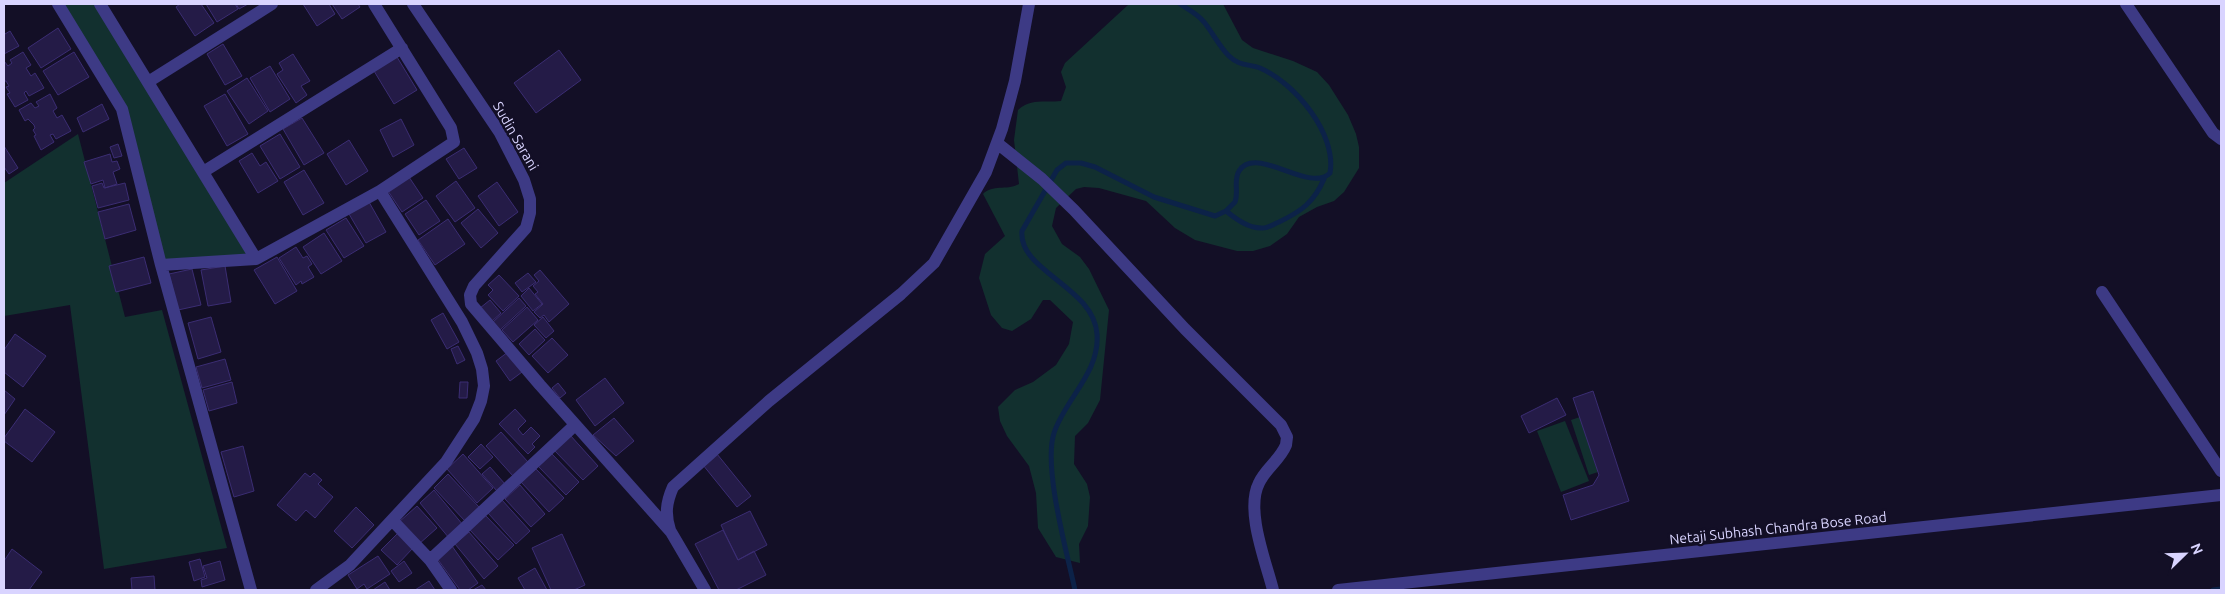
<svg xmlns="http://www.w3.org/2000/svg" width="2225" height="594" font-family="Ubuntu,sans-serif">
	<rect width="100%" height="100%" fill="#130f26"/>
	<path fill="#12302f" d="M59,4H101L256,259L161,265L122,109Z
		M1135,4H1223L1242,40L1253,48L1293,61L1317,72L1329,85L1348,115L1356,134L1359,147V168L1344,192L1334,201L1317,207L1299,217L1287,234L1270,246L1253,251H1237L1195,240L1175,228L1146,201L1099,188L1084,187L1076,189L1056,208L1052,226L1062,244L1080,257L1089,269L1109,310L1100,400L1088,423L1075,436L1074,464L1087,484L1090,497L1088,526L1079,544L1080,563L1056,557L1038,528L1036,493L1029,466L1007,436L1000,421L998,407L1015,390L1033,382L1056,365L1069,344L1073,322L1050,300H1043L1031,319L1012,331L1002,328L991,315L979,278L985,254L1005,236L983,194C993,184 1007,191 1019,184L1014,140L1018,110C1031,98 1045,103 1061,101L1066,87L1061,72L1065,63L1128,5Z
		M78,134L125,317L162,310L227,548L104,569L70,305L4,316V183Z
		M1580,417L1598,472L1589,475L1571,420Z
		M1565,421L1589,481L1561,492L1537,431Z"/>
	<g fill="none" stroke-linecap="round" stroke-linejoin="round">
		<path stroke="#0c2248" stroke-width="5" d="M1226,211C1236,219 1248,228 1261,228C1268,229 1273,224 1279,222C1302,211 1314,202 1324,179
			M1075,590C1067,553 1043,467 1054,433C1065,399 1100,373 1097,334C1094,287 1018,271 1022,231L1057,170L1066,163H1081L1095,167L1154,197L1215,216L1226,211L1235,202C1239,192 1233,181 1239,171C1256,144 1310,194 1330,173C1337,134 1295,83 1260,68C1249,64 1239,66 1229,56C1219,46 1213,33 1204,22C1199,15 1188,9 1180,4
			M2213,590L2221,589"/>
	</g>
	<path fill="#241b47" stroke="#3b2d73" d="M180,4H201L214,23L195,36L176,7Z
		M206,4H235L238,9L217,22Z
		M236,4H248L239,9Z
		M303,4H329L335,14L317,26Z
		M332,4H358L360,7L342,19Z
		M58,28L71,49L41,68L28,48Z
		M4,31L5,34L10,31L19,46L4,54Z
		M223,44L242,76L225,85L207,54Z
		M559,50L581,80L536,113L514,83Z
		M23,52L31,65L26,68L31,76L35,73L44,88L29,96L26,91L24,93L28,100L15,107L7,94L10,93L6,87L9,86L6,81H4V61L8,66L12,63L10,60Z
		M74,52L89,77L58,95L43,71Z
		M293,54L310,81L301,86L307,95L296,103L277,74L283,70L279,63Z
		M397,57L417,90L394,104L374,71Z
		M270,66L290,99L270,112L250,78Z
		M247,78L268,111L249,124L227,91Z
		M50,94L57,108L53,111L57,118L62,115L71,131L56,139L53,134L50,135L54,142L41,150L34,136L36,135L33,130L35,128L34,125L28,119L25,121L19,110L31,103L35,108L39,106L36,102Z
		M225,94L248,134L227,146L204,106Z
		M102,104L109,119L83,132L77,118Z
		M302,118L324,153L304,165L283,129Z
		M401,119L414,145L393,157L380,130Z
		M280,134L300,167L280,179L260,146Z
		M349,140L368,171L346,185L327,154Z
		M118,144L122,156L114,158L110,147Z
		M4,146L18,168L9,174L4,167Z
		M464,148L477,168L459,179L446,159Z
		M252,153L260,166L266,162L278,181L258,193L239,161Z
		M110,154L112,162L117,161L120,169L113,172L117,184L105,188L103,180L91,184L84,162Z
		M304,170L324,203L303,215L284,182Z
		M409,177L423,198L402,212L388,191Z
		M456,181L475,208L455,222L436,196Z
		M497,182L518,212L499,226L478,196Z
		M102,183L104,188L125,183L129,200L98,208L92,186Z
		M426,200L440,221L419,235L405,214Z
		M369,202L386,232L366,243L349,214Z
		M129,204L136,230L105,239L98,212Z
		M478,209L498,233L481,248L461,223Z
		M346,218L364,246L344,258L326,230Z
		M448,219L465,244L435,265L418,240Z
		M324,233L342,261L321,274L303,247Z
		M296,247L303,258L307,256L312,264L308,267L314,277L302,284L301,281L296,285L279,258Z
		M144,257L151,283L116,292L109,266Z
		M277,257L297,291L275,304L254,270Z
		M225,266L231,302L208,306L201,270Z
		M192,269L201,305L178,310L169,274Z
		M540,270L569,304L549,322L544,315L540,318L534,312L543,304L535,294L538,292L533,286L539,281L534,275Z
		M528,273L536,282L522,292L515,283Z
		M499,275L519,296L503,311L488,295L493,290L488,285Z
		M529,288L542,304L533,311L521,296Z
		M519,298L526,306L500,330L493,322Z
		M490,300L501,313L491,322L480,308Z
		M527,307L538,320L513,342L502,330Z
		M443,313L459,342L447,349L431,320Z
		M211,317L221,352L198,359L188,323Z
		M543,317L554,331L546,338L534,325Z
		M535,329L545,340L529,355L519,344Z
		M15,334L46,356L23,387L4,372V350Z
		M552,338L568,355L548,373L532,356Z
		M458,346L465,360L457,364L451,349Z
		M508,352L522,372L510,381L496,361Z
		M225,359L231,380L202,388L196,367Z
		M605,378L624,403L595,426L576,400Z
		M232,382L237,403L209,411L203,390Z
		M460,382H468L467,398H459Z
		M558,383L566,393L560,398L552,388Z
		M4,390L15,399L4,415Z
		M1593,391L1629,501L1571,520L1563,495L1593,485L1599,475L1573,398Z
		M1557,398L1566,415L1529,433L1521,416Z
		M25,409L55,432L32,462L4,441V438Z
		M515,409L526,421L518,429L523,435L531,427L540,436L532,444L535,447L528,454L499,424Z
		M614,418L634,441L616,456L593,435Z
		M501,432L528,462L513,476L486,446Z
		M570,435L598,466L583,480L554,450Z
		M481,444L493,457L480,469L468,457Z
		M243,446L254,491L234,497L221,452Z
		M551,453L579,482L566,495L538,466Z
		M463,454L493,488L477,503L447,469Z
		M717,454L751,496L737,507L703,465Z
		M490,467L505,484L497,491L482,474Z
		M536,469L564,498L549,512L521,482Z
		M305,473L310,477L314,473L322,480L318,484L333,497L315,518L306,510L296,521L277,505Z
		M448,474L479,507L465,521L434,488Z
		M520,485L545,514L531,527L505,499Z
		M434,490L463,525L449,538L420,503Z
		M502,500L530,531L516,544L488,513Z
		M417,506L437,528L419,544L399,522Z
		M356,507L374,525L352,548L334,531Z
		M750,511L767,545L738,560L721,525Z
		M485,515L514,545L498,560L470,530Z
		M723,530L738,560L754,551L766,575L736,590H719L695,544Z
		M469,532L498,566L484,579L455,544Z
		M398,533L413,548L397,565L381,550Z
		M562,534L585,585L574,590H551L532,548Z
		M452,546L478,583L468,590H460L436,557Z
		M12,549L42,572L29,590H4V561Z
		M378,556L390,574L367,589L364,584L357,589L348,575Z
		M200,559L205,577L194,581L189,562Z
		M220,561L225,580L202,587L201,580L207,578L203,566Z
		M404,561L412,573L399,582L391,571Z
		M535,568L547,590H525L518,578Z
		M154,576L155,590H132L131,578Z
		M429,581L435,590H415Z
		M385,582L390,590H373Z
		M482,585L486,590H473Z"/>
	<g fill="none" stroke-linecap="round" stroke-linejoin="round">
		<path stroke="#3d3a85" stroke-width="12" d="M58,4L122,109L161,265L251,590
			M100,4L256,259
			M413,4L500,133L524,180L530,199V213L526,228L474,286L470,295L471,304L540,385L671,532L705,590
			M2126,4L2213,133L2221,139
			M148,82L272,4
			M997,143L1042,179L1074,210L1185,329L1281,425L1287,437L1286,445C1280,460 1265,469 1259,483C1245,510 1266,562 1273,590
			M203,172L402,48
			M161,265L256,259L380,191L454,142L451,128L374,4
			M2102,292L2221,471
			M392,520L430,560L451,590
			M670,530C665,514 666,503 673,487L769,401L901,294L934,263L986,172L1002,129L1015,81L1029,4
			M430,560L575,425
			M316,590L350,565L446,462L474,419L481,401L484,386L482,369L477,353L462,322L380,191
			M1338,590L2221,495"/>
	</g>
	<g text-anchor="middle" stroke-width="5" stroke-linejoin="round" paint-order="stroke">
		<g font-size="14" fill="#d9d4ff" stroke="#130f26">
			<text transform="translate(516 136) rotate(60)" y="5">Sudin Sarani</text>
			<text transform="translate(1778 528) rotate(-6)" y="5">Netaji Subhash Chandra Bose Road</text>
		</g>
	</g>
	<rect width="2225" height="594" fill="none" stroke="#d9d4ff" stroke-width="10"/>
	<g transform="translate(2185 554) rotate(67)" stroke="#130f26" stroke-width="4" paint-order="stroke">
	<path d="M0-4L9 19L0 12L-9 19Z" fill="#d9d4ff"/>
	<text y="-8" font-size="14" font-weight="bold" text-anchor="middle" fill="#d9d4ff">N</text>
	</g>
</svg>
